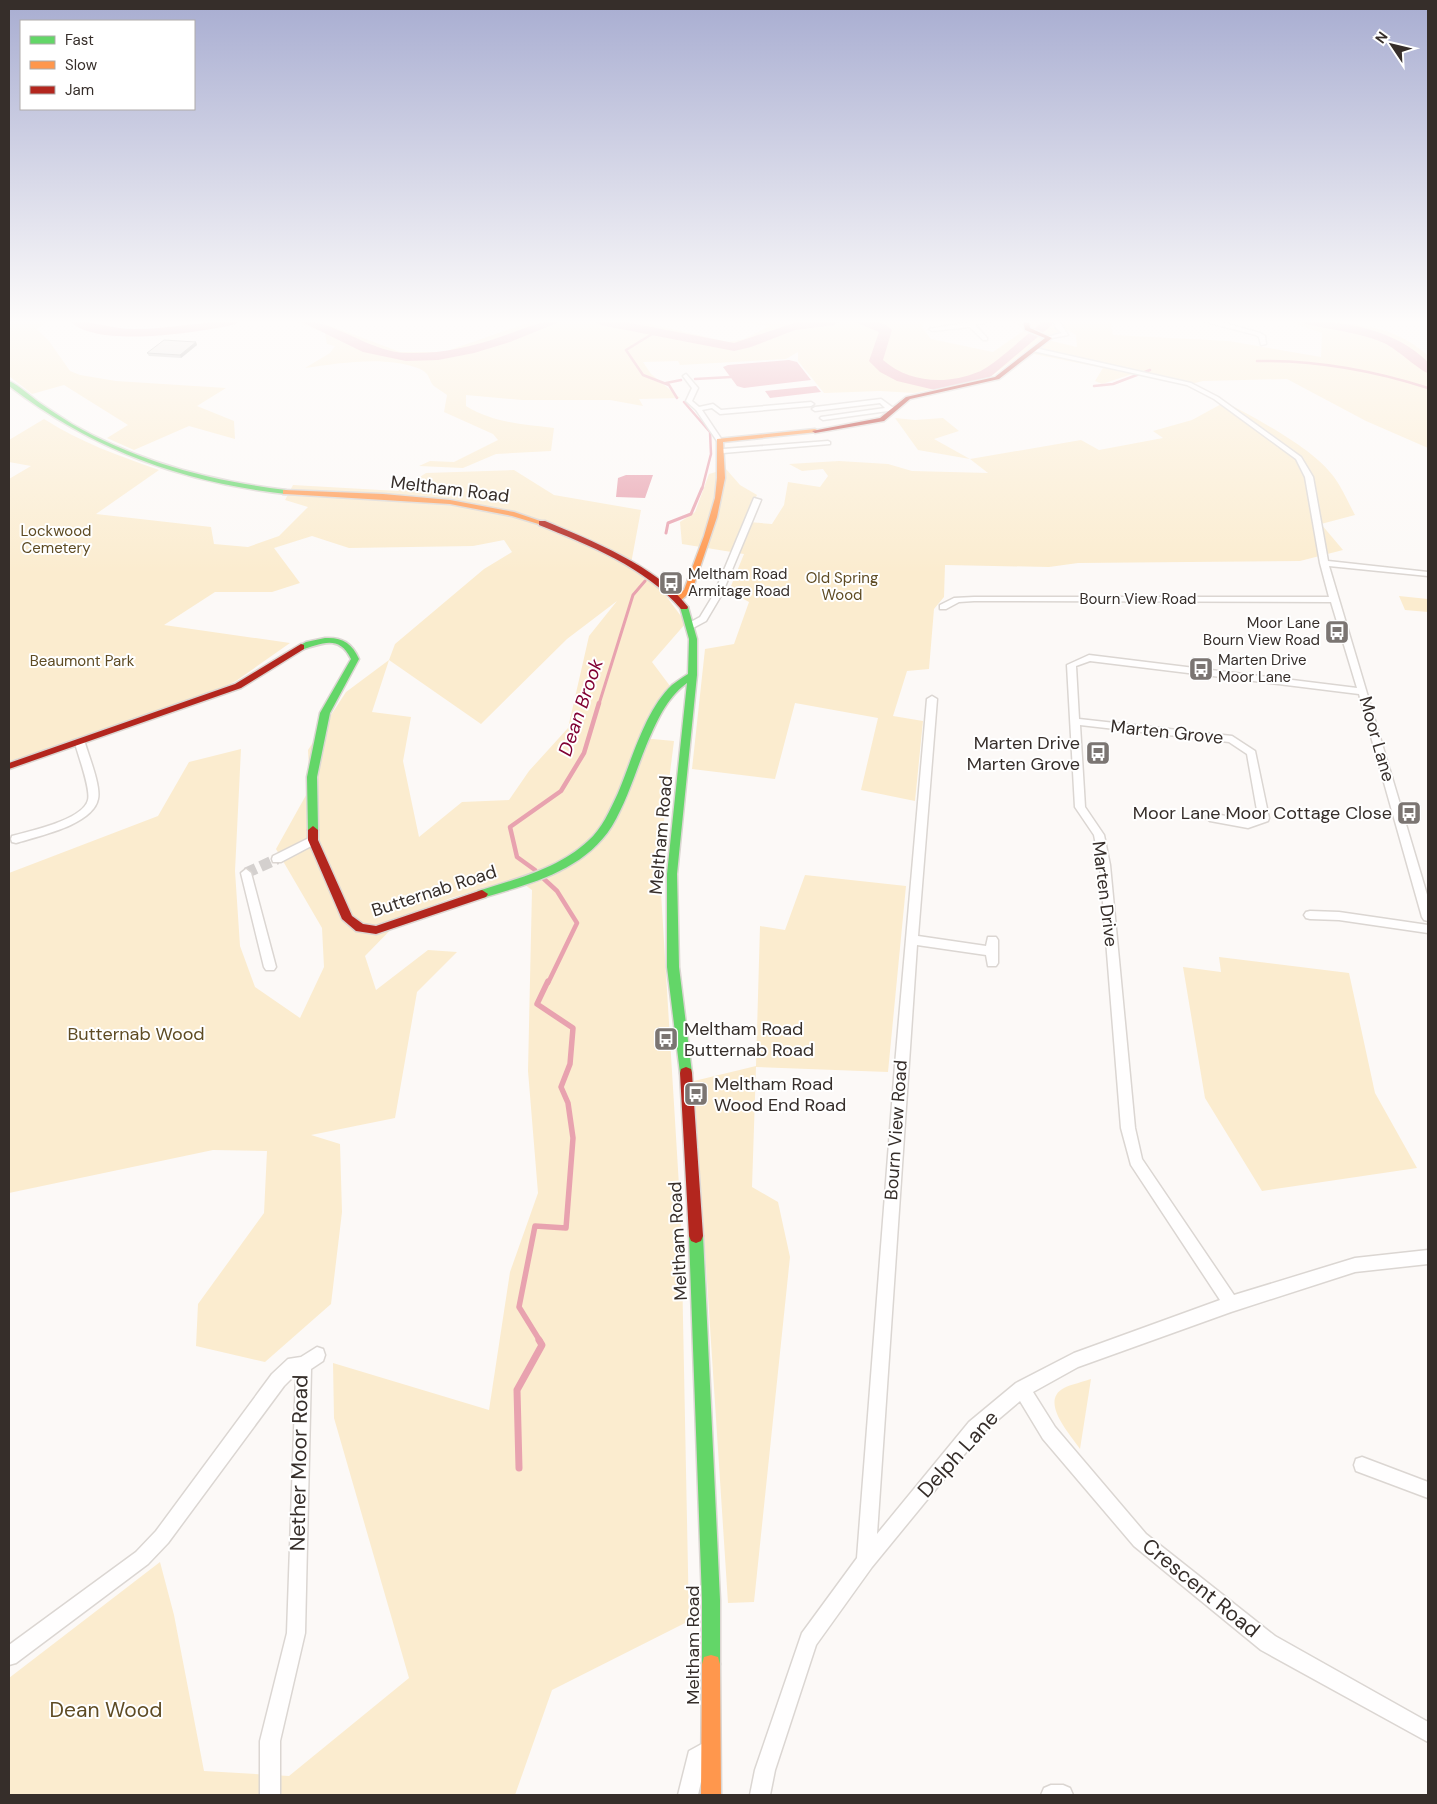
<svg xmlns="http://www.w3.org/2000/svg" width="1437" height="1804" font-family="'DM Sans',sans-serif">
	<rect width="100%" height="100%" fill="#fcf9f7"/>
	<path fill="#fbeccf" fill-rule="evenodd" d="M9,321H49L37,329L49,341L70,371L80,375L116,381L226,388L197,406L234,421L235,439L189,426L134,450L107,438L128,425L64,385L32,394L9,376Z
		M294,321H318L400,352H444L533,321H637L728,342L744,339L770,326L725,321H927L921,326L931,339L993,352L1023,331L1019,325L1012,321H1052L1051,326L1062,332L1043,339L1077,347L1076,335L1063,327L1062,321H1110L1113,335L1229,341L1321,357L1322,333L1288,321C1336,321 1392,321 1428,356V448L1366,421L1287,379L1203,381L1187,385L1135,373L1102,384L1095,381L1103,368L1024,352L992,376L914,393L880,391L824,393L798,361V352L786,359L680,365L678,361L643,362L651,374L680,398L639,399L643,406L610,400H522L466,395V406C494,423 521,424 554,428L551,451L496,454L463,468L419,466L430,461L454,462L498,440L493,434L444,412L447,395C443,392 438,389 434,386C428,380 431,374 420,369C387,355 339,363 305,368L330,353L335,346L327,344L325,333Z
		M1225,402C1257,419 1313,448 1334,477C1342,488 1348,502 1355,515L1321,524L1343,550L1300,561L1078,563L1049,567L945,565L944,597L934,609L929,669L907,671L893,716L923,721L915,801L861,790L878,718L795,703L775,779L692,769L705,649L734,644L749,602L729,591L744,554L682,544L680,522L695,512L709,474L726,469L740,485L757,495L746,517L749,522L772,524L784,505L788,482L820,487L828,476L823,469L802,471L789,464L839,461L888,464L912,471L988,473L970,459L918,450L895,418L915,420L943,418L959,431L934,439L970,459L1081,440L1099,450L1163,438L1153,431L1192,420Z
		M44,419C80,442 119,456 159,470L96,514L211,527L214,544L248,547L279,536L308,507L285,500L293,485L398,491L426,473L514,470L554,495L641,510L630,569L658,585L686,623L652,662L670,686L642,738L674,741L659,860L681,1218L689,1621L552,1690L515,1795H9V1678L160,1562L174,1615L204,1771L289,1776L409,1678L334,1418L333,1363L489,1410L510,1272L538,1193L528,1071L532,890L517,879L451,898L403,917L365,956L376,990L428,950L457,952L417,992L395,1118L311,1135L340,1144L342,1212L331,1304L265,1362L196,1346L198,1304L264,1213L267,1151L213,1150L9,1193V873L158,816L189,762L241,749L235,871L240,946L255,987L300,1018L324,967L322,928L276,849L310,788L308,750L346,692L389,660L395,644L484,569L512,552L504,540L473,546L349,548L312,536L274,548L300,583L272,592H215L164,625L290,643L236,681L199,699L68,745L9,761V479L31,466L9,462V440ZM617,601L589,636L568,728L529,771L509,800L462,802L419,837L403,761L411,717L372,712L389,660L481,724L567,639Z
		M1399,596L1428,599V612L1405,610Z
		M805,875L906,886L888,1072L756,1067L752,1187L778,1202L790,1257L754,1602L728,1603L694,1081L756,1066L760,926L785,930Z
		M1219,957L1349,973L1375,1093L1417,1168L1262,1191L1205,1098L1183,967L1221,972Z
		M1091,1379L1080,1449C1070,1434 1039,1401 1064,1388C1072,1384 1083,1382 1091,1379Z"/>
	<path fill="#e8a2af" d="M789,360L797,362L811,380L744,388L737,386L723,367L728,365Z
		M816,386L821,392L770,398L765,391Z
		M626,475H653L645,498L616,497L618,478Z"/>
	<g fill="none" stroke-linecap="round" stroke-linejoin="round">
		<path stroke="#e8a2af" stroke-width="2.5" d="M657,331L626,350L643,375L669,385L677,398
			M1257,361C1316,360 1372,370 1428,388
			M695,379L731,377
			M666,383L681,380
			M1094,386L1113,384L1150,370
			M684,402L710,432L711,454L702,489"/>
		<path stroke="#e8a2af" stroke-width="3" d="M666,533L668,523L691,514L702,488
			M599,704L633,595L645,581"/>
		<path stroke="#e8a2af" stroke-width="4.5" d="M535,870L517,857L510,827L561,791L584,753L599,703
			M544,879L557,891L577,923L548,983"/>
		<path stroke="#e8a2af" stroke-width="5.5" d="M540,1341L519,1307L535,1226L566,1228L573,1138L568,1103L561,1087L570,1064L573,1028L537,1004L548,981"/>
		<path stroke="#e8a2af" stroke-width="7" d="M519,1468L517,1390L542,1345L539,1340"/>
		<path fill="#e8a2af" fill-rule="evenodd" d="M70,321C92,321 112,329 135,329C169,329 203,321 238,321L236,324C203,332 95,349 70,321Z
			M300,321C339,321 369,353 409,353C440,354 471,347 500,337C524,329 536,321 562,321L510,342L474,353L438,360L406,361L363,352Z
			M594,321H620L734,343L800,321H841L835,325L795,330L751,347L734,351L600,325Z
			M852,321C866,321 882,319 892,330L883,360C909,383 947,385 978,372C992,367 1026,335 1040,324V321H1052V325L989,378L935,390L897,381L880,372L869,361L879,332Z
			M1303,321C1347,321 1395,330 1428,362V373C1420,371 1397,349 1384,343C1359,332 1331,330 1305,324Z"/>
		<path stroke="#d4d0ce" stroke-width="11" stroke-dasharray="11 5" stroke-linecap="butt" d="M246,873L277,859"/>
		<defs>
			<path id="street" d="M977,321H993L975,325L987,338V340H983L970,327L932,331L929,329Z
				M1053,321H1059L1068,335L1047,339V337L1062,333L1056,328Z
				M1202,321H1217L1260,333L1265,336L1266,344L1261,345L1259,337L1256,335Z
				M1035,348L1191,383L1218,397L1301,457L1313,477L1328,561L1428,572V576L1329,566L1428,898V921L1424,920L1422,917L1359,694L1090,661L1076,666L1079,719L1232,736L1255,751L1269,818L1268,821L1248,828L1210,821L1205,817L1210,813L1247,820L1258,816L1247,754L1229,742L1080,725L1085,807L1104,835L1110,865L1135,1128L1142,1159L1234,1295L1355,1258L1428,1250V1264L1355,1272L1231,1312L1078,1367L1033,1392L1055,1427L1146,1534L1275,1636L1428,1722V1742L1261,1650L1134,1546L1043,1439L1020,1401L981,1434L872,1567L816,1645L775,1770L770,1795H750L755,1770L802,1633L857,1558L895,1065L927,699L932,696L937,699L918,936L986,946L988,937H996L998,940V963L996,966H988L986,955L917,945L877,1534L969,1422L1016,1383L1074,1353L1220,1300L1131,1165L1121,1128L1100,865L1094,835L1075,807L1067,665L1089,655L1357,688L1331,602L974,601L959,602L946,609H940V605L954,598L974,597H1329L1320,563L1305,477L1296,459L1214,399L1187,385L1033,351L1032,350Z
				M686,374L698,388L692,401L699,407L713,404L721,410L811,402L814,404L811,406L720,414L712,408L702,410L722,440L719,442L717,441L696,410L686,401L692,388L683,376Z
				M881,399L892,407L895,408V410L823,420L820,418L821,417L885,408L880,403L815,411L812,409L815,407Z
				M828,441L830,442V444L723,453L720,451L723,449Z
				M754,498L761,500L722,594L706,621L693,628H687V624L700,617L714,594Z
				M80,740L85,743C89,757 101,786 98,799C93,825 38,836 16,843L12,842L11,839L12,836C30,831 83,820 88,800C91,789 78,755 75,743Z
				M313,836L318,840L317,843L281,862H273L272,859L273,856Z
				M246,869L251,873L276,967L274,970H266L264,967L241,873Z
				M1310,911L1339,912L1428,925V933L1339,920L1310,919L1306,918L1304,915L1306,912Z
				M317,1347L323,1349L325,1355L323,1361L311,1369L305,1633L280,1741V1795H260V1741L287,1633L296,1374L284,1386L168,1543L148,1564L16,1663L9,1665V1645L136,1552L156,1531L272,1374L288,1359L301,1357Z
				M1362,1457L1428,1482V1498L1356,1471L1354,1465L1356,1459Z
				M709,1740L716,1743L719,1750L716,1757L705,1764L698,1795H678L689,1751Z
				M1051,1785H1063L1070,1788L1073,1795H1041L1044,1788Z"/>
			<path id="fast" d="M9,381C20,386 30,396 40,403C50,410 61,417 72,424C138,462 211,481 286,490L290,492L286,494C181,482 93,450 9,386Z
				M684,604L688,607L697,639V675L677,874L679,967L692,1073L691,1077L686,1079L681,1077L680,1073L667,967V874L687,683C666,698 656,723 646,746C635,773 627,801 612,826C584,871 529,884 482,898L476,894L478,891C516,879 558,869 588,841C602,829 610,810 618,793C632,760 645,710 672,685C677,681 682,678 688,674L689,639L680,607Z
				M325,638C342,637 352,643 359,659L330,713L317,777L318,830L313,834L308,830L307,777L320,713L351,659C339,634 321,644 301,650L297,647L306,642Z
				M696,1229L701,1231L703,1236L720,1600V1664L718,1671L711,1673L704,1671L702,1664V1600L689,1236L691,1231Z"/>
			<path id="slow" d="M815,429L817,430V432L723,442L725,478L717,517L692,591L681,600H675V596L684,590L704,536L715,498L717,478V439Z
				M283,490L383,494L450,500L514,512L546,523L542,525L512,516L450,504L286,494H283Z
				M711,1655L718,1657L720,1664L721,1795H701L702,1664L704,1657Z"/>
			<path id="jam" d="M1023,321H1029L1030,328L1052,338L999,379L910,399L884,421L815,433L812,431L880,418L906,397L995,377L1045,338L1025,330Z
				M539,521H545C592,541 657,566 688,607L687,609H681C645,567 589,545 539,525Z
				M301,644L304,645V649L241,688L9,769V763L235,684Z
				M313,826L318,830V840L352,916L363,924L376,926L482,890L488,894L486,897L376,934L356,931L342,919L308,840V830Z
				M686,1067L691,1069L692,1073L703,1236L701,1241L696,1243L691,1241L689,1236L680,1073L681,1069Z"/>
		</defs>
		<use href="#street" stroke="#dbd6d2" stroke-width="3"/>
		<use href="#fast" stroke="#dbd6d2" stroke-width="3"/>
		<use href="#slow" stroke="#dbd6d2" stroke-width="3"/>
		<use href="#jam" stroke="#dbd6d2" stroke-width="3"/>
		<use href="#street" fill="#fffefe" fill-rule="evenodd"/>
		<use href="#fast" fill="#63d668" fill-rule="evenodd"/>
		<use href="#slow" fill="#ff974d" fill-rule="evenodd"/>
		<use href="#jam" fill="#b3261e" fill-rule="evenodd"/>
	</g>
	<path fill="#c4c1bd" d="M196,342L197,345L181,358L149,356L147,353Z"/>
	<path fill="#a09d9a" d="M196,342L197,345L181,358L180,355Z"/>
	<path fill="#e4e0dc" stroke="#a09d9a" d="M164,340L196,342L180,355L147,353Z"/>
	<linearGradient id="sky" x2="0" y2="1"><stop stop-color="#a8add1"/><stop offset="0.56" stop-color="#fefcfb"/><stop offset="1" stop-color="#fefcfb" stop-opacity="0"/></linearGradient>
	<rect width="1437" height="574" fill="url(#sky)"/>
	<defs>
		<symbol id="bus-square" viewBox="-11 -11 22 22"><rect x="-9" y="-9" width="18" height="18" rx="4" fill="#7b7572" stroke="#fff"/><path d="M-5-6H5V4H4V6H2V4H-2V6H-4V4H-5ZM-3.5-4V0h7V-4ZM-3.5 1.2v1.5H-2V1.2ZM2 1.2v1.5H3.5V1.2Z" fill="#fff"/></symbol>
	</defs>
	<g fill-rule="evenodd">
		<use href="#bus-square" x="657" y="569" width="28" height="28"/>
		<use href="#bus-square" x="1323" y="618" width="28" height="28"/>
		<use href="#bus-square" x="1187" y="655" width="28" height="28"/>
		<use href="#bus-square" x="1084" y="739" width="28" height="28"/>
		<use href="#bus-square" x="1395" y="799" width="28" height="28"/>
		<use href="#bus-square" x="652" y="1025" width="28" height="28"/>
		<use href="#bus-square" x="682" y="1080" width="28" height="28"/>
	</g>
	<g text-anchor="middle" stroke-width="4" stroke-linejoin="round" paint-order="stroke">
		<g font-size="15" fill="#5e4b23" stroke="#fff">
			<text x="56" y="536">Lockwood<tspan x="56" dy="17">Cemetery</tspan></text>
			<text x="842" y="583">Old Spring<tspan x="842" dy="17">Wood</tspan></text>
			<text x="82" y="666">Beaumont Park</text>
		</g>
		<g font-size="15" fill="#362e2a" stroke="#fff" text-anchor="start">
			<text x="688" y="579">Meltham Road<tspan x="688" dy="17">Armitage Road</tspan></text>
			<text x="1320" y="628" text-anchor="end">Moor Lane<tspan x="1320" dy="17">Bourn View Road</tspan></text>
			<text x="1218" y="665">Marten Drive<tspan x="1218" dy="17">Moor Lane</tspan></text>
		</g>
		<g font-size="15" fill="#362e2a" stroke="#fff">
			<text x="1138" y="604">Bourn View Road</text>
		</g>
		<g font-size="18" fill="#362e2a" stroke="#fff">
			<text transform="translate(450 489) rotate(7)" y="6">Meltham Road</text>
			<text transform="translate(1167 732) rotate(6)" y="6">Marten Grove</text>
			<text transform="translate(1377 739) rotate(74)" y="6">Moor Lane</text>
			<text transform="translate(661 835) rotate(-85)" y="6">Meltham Road</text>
			<text transform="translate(434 891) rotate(-18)" y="6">Butternab Road</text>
			<text transform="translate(1105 894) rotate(83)" y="6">Marten Drive</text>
			<text transform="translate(896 1130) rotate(-86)" y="6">Bourn View Road</text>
			<text transform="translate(678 1241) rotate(-93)" y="6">Meltham Road</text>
			<text transform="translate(693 1645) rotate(-90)" y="6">Meltham Road</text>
		</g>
		<g font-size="18" fill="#362e2a" stroke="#fff" text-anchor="end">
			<text x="1080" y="749">Marten Drive<tspan x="1080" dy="21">Marten Grove</tspan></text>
			<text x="1392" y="819">Moor Lane Moor Cottage Close</text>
			<text x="684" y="1035" text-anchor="start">Meltham Road<tspan x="684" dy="21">Butternab Road</tspan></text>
			<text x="714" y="1090" text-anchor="start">Meltham Road<tspan x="714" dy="21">Wood End Road</tspan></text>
		</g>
		<g font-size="18" fill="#5e4b23" stroke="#fff">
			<text x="136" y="1040">Butternab Wood</text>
		</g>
		<g font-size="19" font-style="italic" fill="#800033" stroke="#fff">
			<text transform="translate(580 707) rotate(-71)" y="7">Dean Brook</text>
		</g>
		<g font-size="21" fill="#362e2a" stroke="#fff">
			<text transform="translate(958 1454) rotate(-48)" y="7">Delph Lane</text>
			<text transform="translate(299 1463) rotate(-89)" y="7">Nether Moor Road</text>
			<text transform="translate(1201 1588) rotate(39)" y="7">Crescent Road</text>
		</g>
		<g font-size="21" fill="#5e4b23" stroke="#fff">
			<text x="106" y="1717">Dean Wood</text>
		</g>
	</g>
	<rect width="1437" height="1804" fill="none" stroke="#362e2a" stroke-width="20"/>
	<rect x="20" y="20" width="175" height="90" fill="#ffffff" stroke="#afabaa"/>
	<rect x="30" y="36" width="25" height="8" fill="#63d668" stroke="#afabaa"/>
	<text x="65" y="45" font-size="15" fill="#362e2a">Fast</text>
	<rect x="30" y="61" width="25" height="8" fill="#ff974d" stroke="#afabaa"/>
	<text x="65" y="70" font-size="15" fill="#362e2a">Slow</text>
	<rect x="30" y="86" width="25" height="8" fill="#b3261e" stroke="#afabaa"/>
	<text x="65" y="95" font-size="15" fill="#362e2a">Jam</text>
	<g transform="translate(1392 45) rotate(305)" stroke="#ffffff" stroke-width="4" paint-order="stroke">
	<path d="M0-4L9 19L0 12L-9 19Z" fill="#362e2a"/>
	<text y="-8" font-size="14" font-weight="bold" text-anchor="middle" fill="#362e2a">N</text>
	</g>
</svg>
